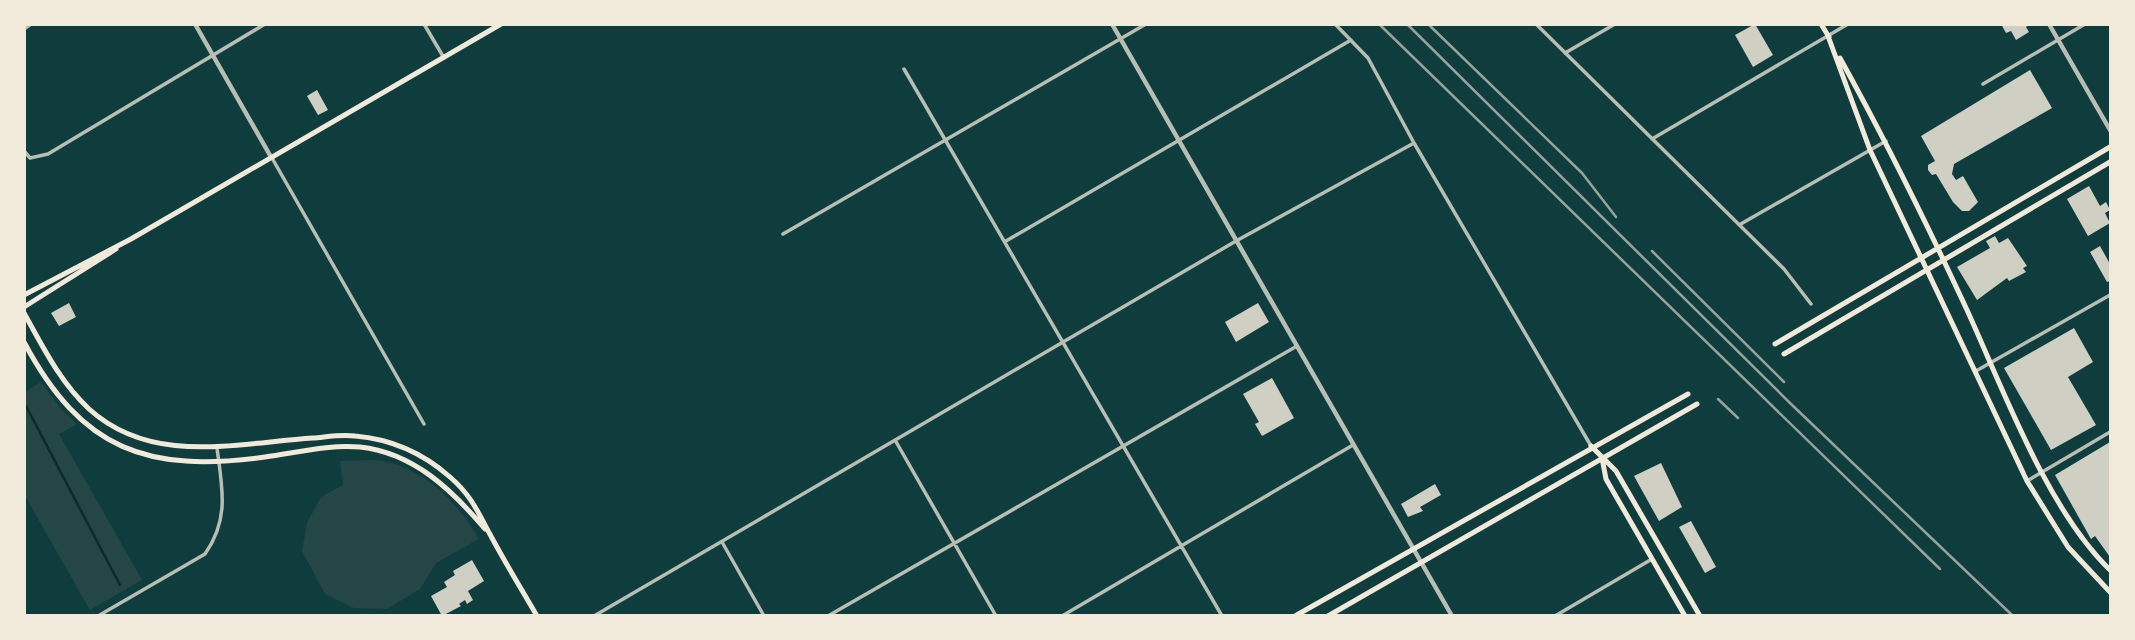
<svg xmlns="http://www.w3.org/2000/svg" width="2135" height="640" font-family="Inter,sans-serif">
	<rect width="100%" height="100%" fill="#0f3d3e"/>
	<path fill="#244646" d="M41,382L61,409L77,424L59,434L142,580L90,610L25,496V392Z
		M340,461C354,461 370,459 384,461C426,470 458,503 479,539L436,563L420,589L387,609L354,608L325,594L302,551L307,523L321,497L343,485Z"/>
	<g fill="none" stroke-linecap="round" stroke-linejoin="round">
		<path stroke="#0a2a2b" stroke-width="2.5" d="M26,406L120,585"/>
	</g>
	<path fill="#cfcfc3" d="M1755,24L1773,55L1753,67L1735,35Z
		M2001,24H2030L2026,27L2029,32L2016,40L2011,31L2006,33Z
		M2030,70L2052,108L1954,164L1952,174L1956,180L1963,176L1978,202L1969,211H1962L1953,202L1936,174L1932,175L1928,170V165L1935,161L1921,136Z
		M317,90L328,110L318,115L307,96Z
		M2089,186L2100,206L2106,202L2110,210L2105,213L2110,223L2088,236L2067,199Z
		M1995,236L1999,243L2008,238L2027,266L2023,268L2026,272L2009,281L2007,278L1977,300L1957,267L1990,248L1986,241Z
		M2100,246L2110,264V281L2107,282L2090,252Z
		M69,303L76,317L59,326L51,313Z
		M1258,303L1269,322L1236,342L1225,322Z
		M2074,328L2093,362L2068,377L2096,425L2051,450L2004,368Z
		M1272,378L1294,418L1262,436L1255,424L1259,422L1243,394Z
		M2110,442V557L2095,536L2091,539L2055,475Z
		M1661,463L1682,507L1659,521L1634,476Z
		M1435,484L1441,495L1420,507L1423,511L1408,517L1401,504Z
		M1691,521L1716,567L1705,573L1679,527Z
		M472,560L484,581L468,591L473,600L467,604L465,600L459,604L461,606L442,616L431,596L447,587L444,582L455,575L453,571Z"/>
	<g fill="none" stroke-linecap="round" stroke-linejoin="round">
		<path stroke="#b8beb3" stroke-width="3.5" d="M424,24L444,58
			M1335,24L1368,58L1414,143L1591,446
			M1536,24L1784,269L1811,304
			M24,29L31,24
			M1565,53L1615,24
			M904,69L1222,616
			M1983,84L2085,24
			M1652,139L1848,24
			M24,151L30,158L48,154L265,24
			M272,158L424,424
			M1739,225L1886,141
			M783,234L1146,24
			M1006,241L1351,40
			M1976,371L2110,295
			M895,440L996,616
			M2027,481L2110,432
			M722,542L764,616
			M98,616L205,554C230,519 222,487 217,448
			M594,616L1236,241L1414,143
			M828,616L1297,346
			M1062,616L1353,445
			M1555,616L1652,559"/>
		<path stroke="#b8beb3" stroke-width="4.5" d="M195,24L271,157
			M1112,24L1452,616
			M2049,24L2110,130"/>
		<path stroke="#f1e9da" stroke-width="5" d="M1821,24L1829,37
			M1828,36L1870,150L2027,481L2068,547L2110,592
			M1840,58C1886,141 1927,224 1967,310C2004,391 2047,509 2110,570
			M24,295L131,239L501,24
			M24,307L116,249
			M24,313C43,347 60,382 89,409C152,466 236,443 313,438C326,437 341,434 355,436C391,439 424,454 450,477C473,497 478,513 492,538C506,564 522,590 537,616
			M24,342C82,451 148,473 265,457C295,453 330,444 360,447C414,453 452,490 485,529
			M1775,344L2110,147
			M1784,354L2110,162
			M1591,446L1616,471L1700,616
			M1602,458L1606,479L1685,616
			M1295,616L1688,394
			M1328,616L1697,404"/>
		<path stroke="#97a49c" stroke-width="2.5" d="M1379,24L1940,569
			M1407,24L1791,404L2013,616
			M1428,24L1582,173L1616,217
			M1652,251L1784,382
			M1718,399L1738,418"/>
	</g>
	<rect width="2135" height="640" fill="none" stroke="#f1e9da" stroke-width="52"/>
</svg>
